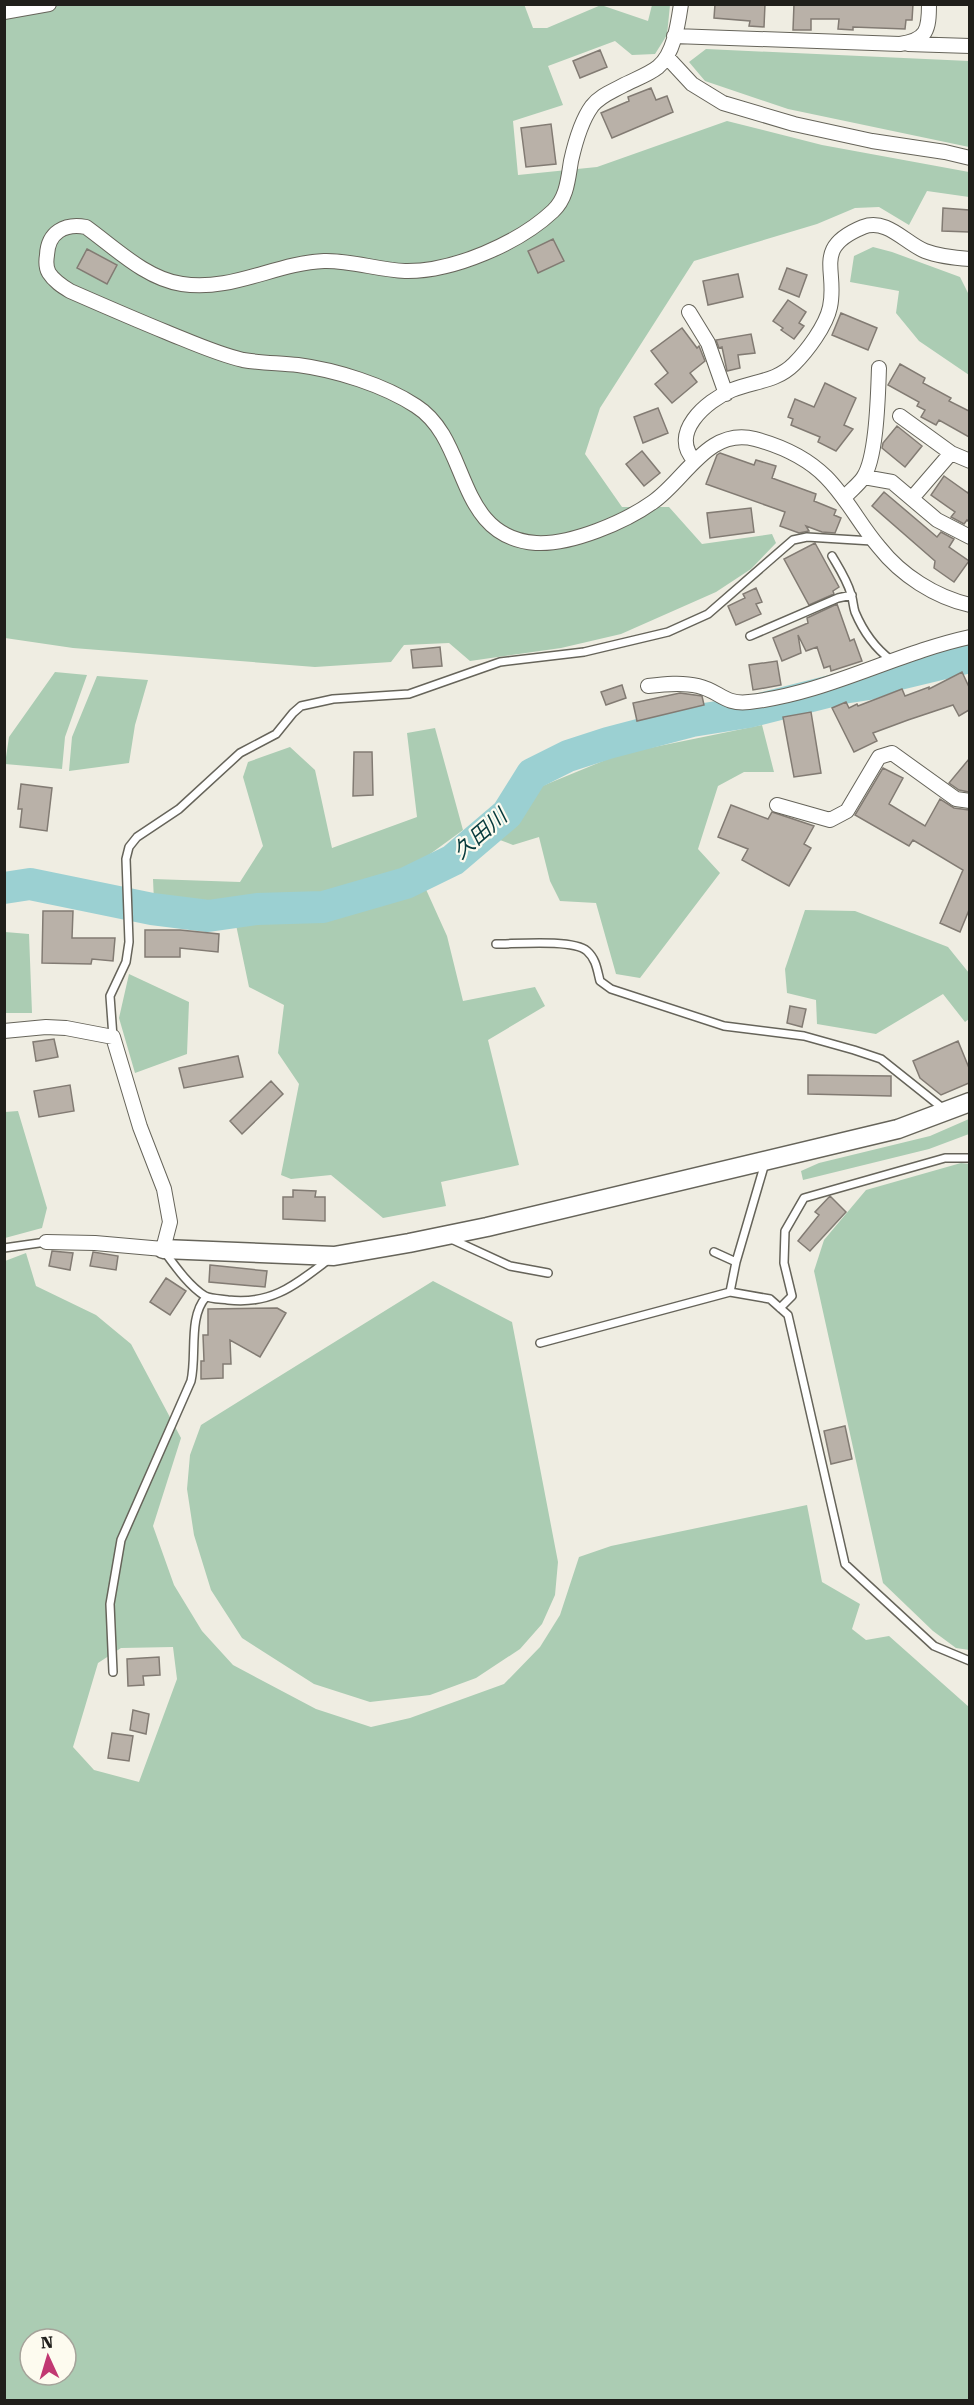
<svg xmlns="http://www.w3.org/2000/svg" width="974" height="2405" font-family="'Roboto Serif','Noto Sans JP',serif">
	<rect width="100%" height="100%" fill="#efede2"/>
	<path fill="#abccb3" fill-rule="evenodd" d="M524,4L533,28H547L601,5L648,21L652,5H670L667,35L655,54L632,55L615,41L548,66L563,105L513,121L518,175L597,167L727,121L822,145L969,172V197L927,191L909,225L879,207L855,208L817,224L694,261L600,408L585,454L622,507H669L702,544L772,534L776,543L751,569L716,592L621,634L561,648L470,661L449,643L404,645L391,662L315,667L73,648L5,638L4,5Z
		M706,49L969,61V147L788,109L705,81L689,62Z
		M873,247L892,252L960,277L969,295V375L919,341L896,313L899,291L850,282L854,256Z
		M55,672L87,675L65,737L62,769L5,764L9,737Z
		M97,676L148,680L135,725L129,763L69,771L72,737Z
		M762,725L774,772H744L718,786L698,849L720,873L640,978L616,974L596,903L560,901L550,881L539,837L513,845L500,840L535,789L620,754Z
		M435,728L463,830L415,865L447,936L463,1001L535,987L545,1006L488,1040L519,1165L441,1182L446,1206L383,1218L331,1175L291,1179L281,1175L299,1084L278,1053L284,1005L249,987L231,901L154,902L153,879L240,882L263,846L243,777L248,762L290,747L315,770L332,848L417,817L407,733Z
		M805,910L855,911L948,947L969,973V1019L965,1022L943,994L876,1034L817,1024L816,1000L787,993L785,969Z
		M5,932L29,934L32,1013H5Z
		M129,974L189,1002L187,1054L135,1073L119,1018Z
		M18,1111L47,1208L42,1228L5,1238V1112Z
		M969,1119V1134L929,1149L803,1180L801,1171L819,1163L930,1136Z
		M961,1163L970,1164L969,1650L956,1648L933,1631L883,1583L814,1271L824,1240L866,1190Z
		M26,1253L36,1286L96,1315L131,1344L181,1438L153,1526L174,1585L202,1631L233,1665L316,1709L371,1727L410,1718L504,1684L540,1647L560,1615L579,1557L611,1546L807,1505L822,1582L860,1604L852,1629L866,1640L889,1636L969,1707V2400H5V1261ZM173,1647L177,1679L139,1782L94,1770L73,1747L98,1663L121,1648ZM30,2339H66V2375H30Z
		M433,1281L512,1322L558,1562L555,1595L542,1624L520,1649L476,1678L430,1695L370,1702L314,1684L242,1638L211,1590L194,1535L187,1489L190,1455L201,1425Z"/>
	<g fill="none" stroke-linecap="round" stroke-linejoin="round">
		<path stroke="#9bd0d2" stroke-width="32" d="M4,888L30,884L152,909L208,916L257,909L323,907L406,883L453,860L507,814L532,774L568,756L608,743L692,721L748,712L843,688L869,684L891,676L970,657"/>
	</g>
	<path fill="#b9b1a8" stroke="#827b73" stroke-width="1.5" d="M715,4H765L764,27L749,26L750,21L714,18Z
		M794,4H913L912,20H906L905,29L853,27V30L838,29L839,19H811V30H793Z
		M600,50L607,67L580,78L573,61Z
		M651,88L656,100L667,96L673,112L612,138L601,113L629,101L628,97Z
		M551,124L556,164L526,167L521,128Z
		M943,208L969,210V232L942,231Z
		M553,239L564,261L538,273L528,251Z
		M87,249L117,265L107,284L77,268Z
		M787,268L807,275L799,297L779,289Z
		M738,274L743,297L708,305L703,281Z
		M788,300L806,312L799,323L804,326L794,339L781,330L783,328L773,321Z
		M841,313L877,328L868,350L832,335Z
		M682,328L697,348L699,346L705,361L690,373L697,382L672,403L655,384L668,373L651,351Z
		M751,334L755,353L738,355L740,368L727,371L722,347L719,348L716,340Z
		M900,364L925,378L923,383L951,398L949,401L969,411V437L939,420L936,425L921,417L925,410L917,406L919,402L888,385Z
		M825,383L856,398L844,425L853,429L836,451L818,442L820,437L791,425L793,419L788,417L795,399L814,407Z
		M658,408L668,433L643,443L634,417Z
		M897,426L922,446L905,467L882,448L883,443Z
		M642,451L660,473L644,486L626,464Z
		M720,453L754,465L756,460L776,466L772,478L816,494L814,501L836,510L834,515L841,518L835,533L822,532L806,526L809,531L799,533L780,526L785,512L706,484L717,455Z
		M944,476L968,493L969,490V522L967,520L964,524L951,517L955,512L931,495Z
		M884,492L937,537L941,532L954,539L949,547L969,561L954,582L934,568L935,561L872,506Z
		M751,508L754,532L710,538L707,513Z
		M815,543L839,587L833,591L834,594L809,605L784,559Z
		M756,588L762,602L756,604L761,614L736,625L728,606L745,598L743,594Z
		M837,604L850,641L854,639L862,661L831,671L830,666L824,668L817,647L806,651L798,635L801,653L782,661L773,638L808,623L807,618Z
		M440,647L442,666L413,668L411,650Z
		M777,661L781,685L753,690L749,665Z
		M962,672L969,687V710L959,716L953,705L908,720L873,733L877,741L854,752L832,708L846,702L849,708L857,704L858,706L902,689L905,696L929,687V689Z
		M622,685L626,698L606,705L601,692Z
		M680,693L702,696L704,705L637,721L633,703Z
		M811,712L821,773L794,777L783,717Z
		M354,752H372L373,795L353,796Z
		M969,759V792L959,790L949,783Z
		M883,768L903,778L889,804L925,826L940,799L954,808L969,810V910L960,932L940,923L963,870L913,840L909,846L855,815Z
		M21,784L52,788L47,831L20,827L22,809H18Z
		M731,805L768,819L772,812L814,826L804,844L811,848L789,886L742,860L748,849L718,837Z
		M43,911H73L72,938H115L113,961L92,959L91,964L42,963Z
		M145,930H180L219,934L218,952L180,948V957H145Z
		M790,1006L806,1009L802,1027L787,1023Z
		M54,1039L58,1057L36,1061L33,1042Z
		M958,1041L969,1068V1083L941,1095L920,1078L913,1061Z
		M238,1056L243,1077L184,1088L179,1068Z
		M808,1075L891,1076V1096L808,1094Z
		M271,1081L283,1094L242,1134L230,1121Z
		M70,1085L74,1111L39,1117L34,1091Z
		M293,1190L316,1191L315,1197H325V1221L283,1219V1197H293Z
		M830,1196L846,1212L810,1251L798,1241L819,1215L815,1212Z
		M52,1251L73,1253L70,1270L49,1266Z
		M93,1252L118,1256L116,1270L90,1266Z
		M210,1265L267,1271L265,1287L209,1282Z
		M166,1278L186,1291L170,1315L150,1302Z
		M277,1308L286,1313L260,1357L230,1340L231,1364H223V1378L201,1379V1361H204L203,1335H208V1309Z
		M845,1426L852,1459L831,1464L824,1431Z
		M159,1657L160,1675L143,1676L144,1685L128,1686L127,1659Z
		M133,1710L149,1714L146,1734L130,1730Z
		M112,1733L133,1736L129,1761L108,1758Z"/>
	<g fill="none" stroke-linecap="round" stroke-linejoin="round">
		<defs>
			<path id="service" d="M832,556C839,568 847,580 851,594C853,599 853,606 855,612C863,631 875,648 891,660
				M750,636L838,598L852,595
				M496,944C516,944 573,939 587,951C596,959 597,969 600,981L611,989L724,1026L804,1036L854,1050L881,1059L945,1110
				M113,1037L110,996L126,962L129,942L126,859L129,847L137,837L179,809L240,753L276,734L293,713L301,706L333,699L409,694L500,662L584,652L668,632L708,614L793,540L807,537L872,541
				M449,1238L510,1266L548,1273
				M4,1248L46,1242
				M164,1251C175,1266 189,1286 205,1296C211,1299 221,1299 228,1300C272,1305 295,1285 328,1260
				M714,1252L736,1262
				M730,1292L770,1299L788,1315L845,1564L934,1646L970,1661
				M780,1308L792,1296L784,1263L785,1231L804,1198L945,1158H970
				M540,1343L730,1292L736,1262L765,1163
				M113,1672L110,1604L121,1540L191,1381C197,1355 188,1317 206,1297"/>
			<path id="minor" d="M681,4C678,24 674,54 658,67C648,75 633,80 622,86C611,92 600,96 592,106C581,121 575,143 571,161C568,179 567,198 553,211C519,243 453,272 405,271C379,270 349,260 324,261C276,263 231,292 182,284C146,279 114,247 86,227C65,223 48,232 47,255C46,261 46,268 49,273C54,281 62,286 70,291C102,305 134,319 166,332C191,342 217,354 243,360C261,363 280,363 298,365C336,370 384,385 416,406C471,441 454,537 536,543C571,545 625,522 653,502C686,479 708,427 755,439C781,446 807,458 826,477C847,498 860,525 879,547C901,575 935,597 970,605
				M4,12L49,4
				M674,36L900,44C927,40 929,30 929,4
				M908,44L970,46
				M667,57L692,84L723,103L794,124L872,141L945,152L970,158
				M689,312L708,343L726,394
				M900,416L951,453L970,461
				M695,461C668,434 706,401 732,390C754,381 776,382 794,364C807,351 826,326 830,307C838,270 812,248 863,227C887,218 905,243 925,251C938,256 955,258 970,259
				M864,477L892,482L937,520L970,537
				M913,497L951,453
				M844,498C850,491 858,485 863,478C877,458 878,393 879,368
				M648,686C664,684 682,682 698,686C720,691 724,705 749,702C825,694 896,653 970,637
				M777,805L830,820L847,811L879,757L892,753L956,799L970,801
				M4,1031L46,1027L66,1028L113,1037L140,1127L164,1189L170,1222L163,1249L95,1243L46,1242"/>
			<path id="tertiary" d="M163,1249L334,1256L409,1243L487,1227L898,1129L970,1102"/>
		</defs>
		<use href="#service" stroke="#66645a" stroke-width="10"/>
		<use href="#minor" stroke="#66645a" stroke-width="16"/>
		<use href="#tertiary" stroke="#66645a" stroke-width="21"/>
		<use href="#service" stroke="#fff" stroke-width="7"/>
		<use href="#minor" stroke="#fff" stroke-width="14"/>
		<use href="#tertiary" stroke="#fff" stroke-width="18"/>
	</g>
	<g text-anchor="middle" stroke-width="4.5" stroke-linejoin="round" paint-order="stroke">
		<g font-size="21" font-style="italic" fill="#063a3c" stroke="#fdfbef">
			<text transform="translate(480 834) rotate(-41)" y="7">久田川</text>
		</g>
	</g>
	<rect width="974" height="2405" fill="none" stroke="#201f1b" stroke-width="12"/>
	<g transform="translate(48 2357) rotate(356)"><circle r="28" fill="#fdfbef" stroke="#a5a39a" stroke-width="1.5"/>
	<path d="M0-4.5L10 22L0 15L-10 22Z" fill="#c13872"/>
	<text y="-9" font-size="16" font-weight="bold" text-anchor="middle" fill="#201f1b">N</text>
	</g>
</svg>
